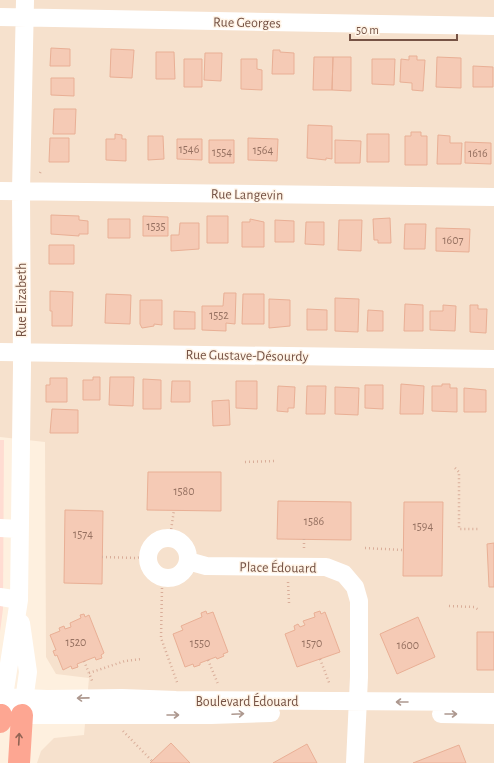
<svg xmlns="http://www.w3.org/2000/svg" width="494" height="763" font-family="'Alegreya Sans',sans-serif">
	<rect width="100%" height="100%" fill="#fef0df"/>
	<path fill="#f6e1cd" d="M0,0H494V763H37L41,751L54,738L84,735L89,678L56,674L46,657L45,442L0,437Z"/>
	<path fill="#ffdcd2" d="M0,440H4L3,609L0,632Z"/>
	<path fill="#f5cab5" stroke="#e9af95" d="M51,48L70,49V66H50Z
		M111,49L134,50L132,78L110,77Z
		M273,50H280V52L294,53V74H272Z
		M156,52H174L175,79H156Z
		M205,53H222L221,81L204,80Z
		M409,56H417V60H425L423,91L412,90V83L400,82L401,59L409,60Z
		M314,57H333L332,90H313Z
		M333,57H351V91L332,90Z
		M437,57L461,58V88L436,87Z
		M184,59H202V87H184Z
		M241,59H257V69L262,70V90L241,89Z
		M372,59H395L394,85L372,84Z
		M473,66L493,67V87H473Z
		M51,78H74V96L51,95Z
		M54,109H76L75,134H53Z
		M308,125L332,126V159L326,158V160L307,158Z
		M411,132H421V136H427V165H405V136H411Z
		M115,134L122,135V139H126V161L106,160V139H115Z
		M367,134H389V162H367Z
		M438,135L450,136V143H462L461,164H437Z
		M148,136H163L164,159L148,160Z
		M50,138H69V162H49Z
		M248,138L278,139L277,161L248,160Z
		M177,139H202V160L177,159Z
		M209,140H234V163H209Z
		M335,140L361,141L360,163H335Z
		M465,142L491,143V164L465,163Z
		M51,215L79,216V220L88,221V234H79V236L51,234Z
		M143,216L168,217V236H143Z
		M207,216H228V243H207Z
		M390,218L391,243H378V240H374L373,219Z
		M108,219H130V238H108Z
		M250,219L264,222V247H242V222H250Z
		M275,220L294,221V242H275Z
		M339,220H362L361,251L338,250Z
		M306,222H324V245L305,244Z
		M180,223H199V249L171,251V235H179Z
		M405,224H426L425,249H404Z
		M436,228L470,229L469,252L436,251Z
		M49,245H74V264H49Z
		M50,291L73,292L72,326H52V311H50Z
		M224,293H236L235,324L226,323V331L202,330V306H223Z
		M106,294L131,295L130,324L105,323Z
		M243,294H264V324H242Z
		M335,298L359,299L358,332L335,331Z
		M269,299L290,300V326L269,328Z
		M140,300H162V325L154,324V326L142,328L140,324Z
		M405,304L423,305V331H404Z
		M443,305L456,306L455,331L430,330V311H443Z
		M470,305H478V309H487L486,333L470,332Z
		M307,309L327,310V330H307Z
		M368,310L383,311V331H367Z
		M174,311L195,312V329H174Z
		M93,377H100V400H83V380H93Z
		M110,377H134L133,406L109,405Z
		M50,378H67V402H46V385H50Z
		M143,379L161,380V409H143Z
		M172,381H190V402H171Z
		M236,381H257V409L236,408Z
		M401,384L424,386L423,414H400Z
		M442,384H450V388H457V412L432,411V386H442Z
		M365,385H383V409L365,408Z
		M278,386L295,387L294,408H288V412L277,411Z
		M307,386H326L325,414H306Z
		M335,387L359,388L358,415L335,414Z
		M464,388L486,390V412H464Z
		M229,400L230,425L213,426L212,401Z
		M52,409L78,410V433H50Z
		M148,472H221V511L147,510Z
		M278,501L351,502V540L277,539Z
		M404,502H443L442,576H403Z
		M65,510L103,511L102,584L64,583Z
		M494,543V587H489L487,544Z
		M206,611L207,614L213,612L228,652L223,654L224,656L217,659L216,657L200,663V665L194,667L193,664L185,667L173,634L183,630L181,626L202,617L201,613Z
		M320,611L321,614L325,612L340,652L297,667L285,634L295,630L294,626L298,624L300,627L305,625L303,621L315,617L314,613Z
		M84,614L85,617L89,615L104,653L101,655L102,658L96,660L95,657L77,664L78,667L72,669L71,666L63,670L57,655L55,656L53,651L56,650L50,635L60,631L59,628L64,626L65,629L71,627L70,623L81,618L80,615Z
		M418,617L435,657L397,674L380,634Z
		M477,632H494V670H477Z
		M171,743L190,763H150L152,761Z
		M307,744L317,763H273Z
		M459,745L466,763H413Z"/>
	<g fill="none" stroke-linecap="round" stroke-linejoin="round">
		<path stroke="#d9ad99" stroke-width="2.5" stroke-dasharray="1 3" stroke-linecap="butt" d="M40,173L41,171
			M245,462L274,461
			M455,468L459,472V529H479
			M170,537L174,510
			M304,539V551
			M365,548L403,550
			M102,557L136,558L147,556
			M288,582L289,603
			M162,588L161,638L178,685
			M449,606L474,607L479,610
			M320,659L330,685
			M208,660L218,684
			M84,661L93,683
			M89,673L125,661L142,659
			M123,731L152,761"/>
		<path stroke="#fff" stroke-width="18" d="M0,17L494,26
			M0,191L494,197
			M0,352L494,359
			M0,528L19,529
			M148 558a20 20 0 1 1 40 0a20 20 0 1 1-40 0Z
			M188,561L206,566L326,567L344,574L355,587L359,601V677L355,763
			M0,597L19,600
			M21,623L28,672L23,708
			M0,697L47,699L122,698L176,700L494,702
			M441,714L494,715
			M1,715L19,600L22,366L21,191L25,0
			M9,715H211L271,713"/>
		<path stroke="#fda692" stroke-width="22" d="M0,722L1,715
			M19,763L22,715"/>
	</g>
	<defs><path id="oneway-shaft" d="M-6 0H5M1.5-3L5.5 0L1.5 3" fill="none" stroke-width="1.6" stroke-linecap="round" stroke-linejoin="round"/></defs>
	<g stroke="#ad988f">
		<use href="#oneway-shaft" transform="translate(83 698) rotate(179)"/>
		<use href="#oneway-shaft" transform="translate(402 702) rotate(-180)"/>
		<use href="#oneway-shaft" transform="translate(238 714) rotate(-3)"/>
		<use href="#oneway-shaft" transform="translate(451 714)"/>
		<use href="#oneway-shaft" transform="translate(173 715)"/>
	</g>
	<use stroke="#916454" href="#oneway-shaft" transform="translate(19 739) rotate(-87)"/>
	<g text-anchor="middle" stroke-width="3" stroke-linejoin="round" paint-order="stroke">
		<g font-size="12" fill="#967161">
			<text x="189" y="153">1546</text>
			<text x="263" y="154">1564</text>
			<text x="222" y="156">1554</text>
			<text x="478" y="157">1616</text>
			<text x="156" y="230">1535</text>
			<text x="453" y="244">1607</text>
			<text x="219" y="319">1552</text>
			<text x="184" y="495">1580</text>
			<text x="314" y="525">1586</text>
			<text x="423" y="530">1594</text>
			<text x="83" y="538">1574</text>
			<text x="76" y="646">1520</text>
			<text x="200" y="647">1550</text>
			<text x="312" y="647">1570</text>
			<text x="408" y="649">1600</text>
		</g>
		<g font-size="14" fill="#765345" stroke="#fff4e7">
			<text transform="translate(247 22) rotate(1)" y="5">Rue Georges</text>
			<text transform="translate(247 194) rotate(1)" y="5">Rue Langevin</text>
			<text transform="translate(21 300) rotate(-90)" y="5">Rue Elizabeth</text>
			<text transform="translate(247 355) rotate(1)" y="5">Rue Gustave-Désourdy</text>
			<text transform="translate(278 567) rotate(1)" y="5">Place Édouard</text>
			<text x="247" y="706">Boulevard Édouard</text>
		</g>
	</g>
	<path d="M350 34v6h107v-6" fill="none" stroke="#765345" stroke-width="2"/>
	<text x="356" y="34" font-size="12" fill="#765345" stroke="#fff4e7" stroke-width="3" paint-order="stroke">50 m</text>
</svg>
